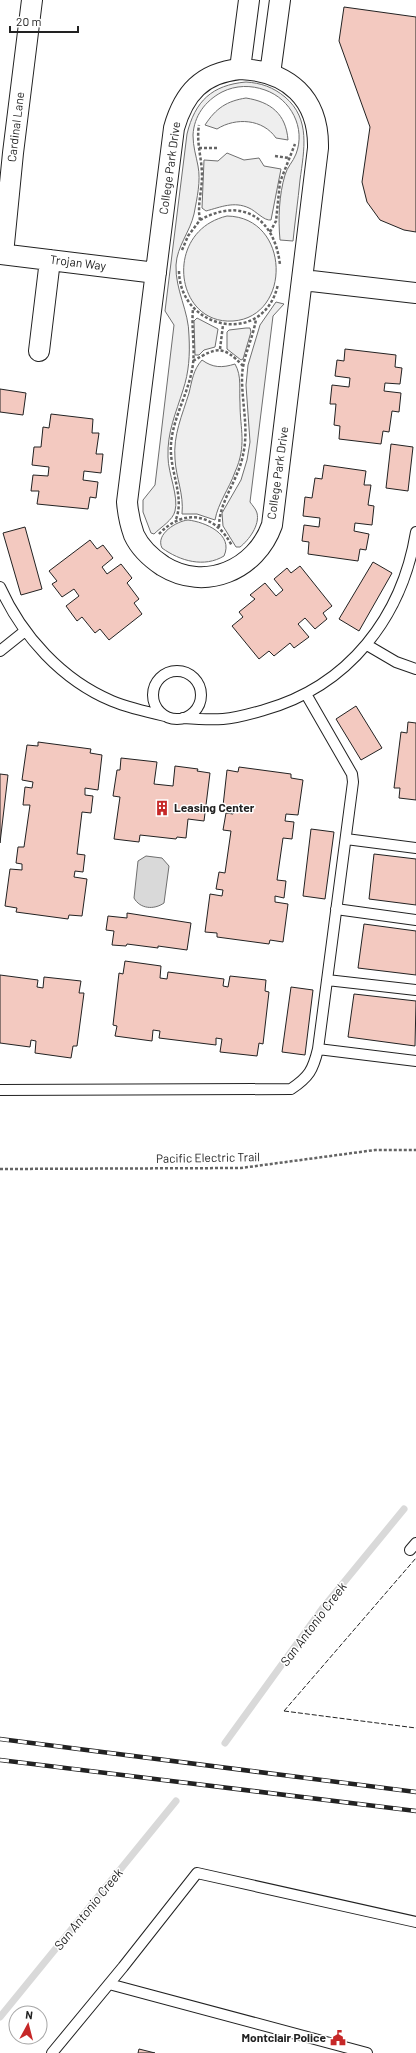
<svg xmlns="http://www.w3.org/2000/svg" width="416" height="2053" font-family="Barlow,sans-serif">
	<rect width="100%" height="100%" fill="#fff"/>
	<path fill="#eee" stroke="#6f6f6f" d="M246,82C261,83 273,87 285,97C311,119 304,150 300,180C298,201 295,221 293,241L280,240C278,219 279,195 285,175C287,167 293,162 296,154C306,128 291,99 265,90C251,85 236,85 222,92C205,101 194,116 193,135C193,147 196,155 198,166C201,181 197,198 194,214C190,232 177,246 176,265C175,290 189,311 189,336C190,355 189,372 183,390C176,413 167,432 168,457C168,473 179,497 175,511C173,520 161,527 154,534L151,533L143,512V500L155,485L174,325L165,311L187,134C195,101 212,85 246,82Z
		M246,98C271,102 286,114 288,140L276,138C263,119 236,117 217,129L205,125C216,108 227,101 246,98Z
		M227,153L244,160L259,158L264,166L281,169L271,220C264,221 256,211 249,208C234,201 221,207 206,211L202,208L204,160L218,161Z
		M227,216C291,217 292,317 233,321C174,325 163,231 227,216Z
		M276,302L284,304L273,316L250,502C252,505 256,509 257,513C260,525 249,540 240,547H236L223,526L222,513L241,480L247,460L250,442L246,385L248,365L260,325Z
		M197,318L218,329L215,347L204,350L199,355H195L194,321Z
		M246,328H250L251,332L243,359L241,360L227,349V332L229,330Z
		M202,360C213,368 222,368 235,364C242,376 239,390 240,403C240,430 247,445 235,472C229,489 218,503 215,520L197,514H182C184,494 176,478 175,459C173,435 182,416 189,393C192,381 193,370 202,360Z
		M188,520C205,522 234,534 224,556C204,568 180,561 162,548C155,534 177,521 188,520Z"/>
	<path fill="#d9d9d9" stroke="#6f6f6f" d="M146,856L162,858L169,866L164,903C154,910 140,909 134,898L138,861Z"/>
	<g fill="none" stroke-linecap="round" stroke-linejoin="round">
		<path stroke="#d9d9d9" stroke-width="7" d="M225,1743L322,1609L404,1509
			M0,2017L176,1801"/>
	</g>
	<path fill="#f3c9c0" stroke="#222" d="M344,7L416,17V232L404,230L380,220L367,202L362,182L370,127L339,41Z
		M345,349L396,355L395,367L402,368L400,384L385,383L384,391L401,393L399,412L392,411L389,432L383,431L381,444L339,439L340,426L334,425L336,404H330L332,385L349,387L350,378L335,376L337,360L344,361Z
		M0,389L26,393L23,415L0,412Z
		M51,414L93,419L92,433H99L96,454H103L101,473L84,471L83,480L98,482L96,498L90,497L88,509L37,504L39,491H31L33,475L48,476L49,467L32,465L34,447H41L43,427L49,428Z
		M391,444L413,447L408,491L386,488Z
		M324,465L366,471L364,485H371L368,505L374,506L372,525L355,523L354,531L369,534L366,550L360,549L358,561L308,554L309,542L302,541L304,525L319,527L320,518L303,516L305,497L312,498L315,478L322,479Z
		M25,527L42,589L21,595L3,533Z
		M90,540L97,549L103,545L113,558L102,567L107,574L121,564L132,578L127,583L139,599L134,603L142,614L109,640L100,629L95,633L82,617L77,621L66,606L79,596L74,589L62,597L52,584L57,581L49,571Z
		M373,562L392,573L359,631L339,619Z
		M300,566L332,606L323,613L327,619L315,629L305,618L298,624L309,637L294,648L290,643L274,656L269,651L259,659L232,626L243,617L239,612L255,599L250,595L265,583L276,596L283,590L274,579L287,568L291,573Z
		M356,706L382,748L361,760L336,719Z
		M408,722L416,723V800L399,798L400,788H394L401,732L407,733Z
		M38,742L91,749L90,753L102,755L98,790L85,788V795L93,796L91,813L82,812L77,854L85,855L83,872L75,871L74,877L87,879L82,916L69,915L68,919L16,912L17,908L5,906L10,869L22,870V864L16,863L18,847H24L30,805H23L25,787L32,788L33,782L22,780L27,745L38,746Z
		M121,758L157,762L154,784L173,786L175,766L198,769L197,771L210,773L204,821L188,819L186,838L177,837L176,839L140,835L139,842L114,839L120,797L113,796L117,770H120Z
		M239,767L291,774V778L303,780L298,815L286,814L285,821L294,822L292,839L283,838L277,880L286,881L284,898L275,896V902L288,904L283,942L270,940L269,944L217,937V933L205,932L210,894L222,896L223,890L216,889L219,872L225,873L231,831L223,830L226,813L233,814L234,807L223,806L227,770L238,772Z
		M0,774L8,775L0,843Z
		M311,829L334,832L325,899L303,896Z
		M374,854L416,859V905L369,899Z
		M127,913L191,923L187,950L158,946V948L127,944L126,946L112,945L114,931L106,930L108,916L127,918Z
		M364,924L416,931V975L358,968Z
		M125,961L161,966L160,978L167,979L168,972L224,979L223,986L228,987L230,976L266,980L265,991L269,992L263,1044L259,1043L257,1056L220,1052L222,1039L216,1038V1045L159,1038L160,1031L153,1030L152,1041L115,1036L117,1026L113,1025L119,973L123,974Z
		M0,975L38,980L37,987L43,988L44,977L81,981L79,993H84L77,1046H73L71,1058L35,1053L36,1041L31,1040L30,1047L0,1043Z
		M291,987L313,990L305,1055L282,1052Z
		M354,994L416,1001L415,1046L348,1037Z
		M139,2049L155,2053H138Z"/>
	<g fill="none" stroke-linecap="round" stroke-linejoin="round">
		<defs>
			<path id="lane" d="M0,587C22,636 62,680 112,701C129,708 147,712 165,716
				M367,645L396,662L416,669
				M0,651L25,631
				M153 695a24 24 0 1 1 48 0a24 24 0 1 1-48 0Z
				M183,718C196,719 210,720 223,719C237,718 250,714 264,710C349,686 402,617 416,532
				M346,839L416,848
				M336,909L416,920
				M327,980L416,990
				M318,1049L416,1061
				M0,1090L291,1089C309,1077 313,1070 318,1049L353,782L352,774L306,694
				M410,1550L416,1543
				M109,1984L367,2053
				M52,2053L123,1967L197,1873L416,1922"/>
			<path id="street" d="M240,69C288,71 319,98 318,148L272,525C256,570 205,592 163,566C151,558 140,548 134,535C130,524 128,514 127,502L174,128C184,93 202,73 240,69Z
				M240,69L249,0
				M270,74L280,0
				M0,254L156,273
				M3,254L13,153L32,0
				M303,280L416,293
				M39,351L50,260"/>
		</defs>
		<use href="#lane" stroke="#222" stroke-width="12"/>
		<use href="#street" stroke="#222" stroke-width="22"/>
		<path stroke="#646464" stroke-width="2.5" stroke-dasharray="3 2" stroke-linecap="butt" d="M199,148H217
			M275,156L289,158
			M200,220C243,196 275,219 280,265
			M270,232L276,221L280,182L295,144
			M182,250L188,236L200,220C197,205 202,191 202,176C202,158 196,143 199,125
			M179,271C180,331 265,347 278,284
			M220,349L223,325
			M193,361C217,347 223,345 243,366
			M176,519C185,496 169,471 171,444C173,418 187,396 192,370C196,351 191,329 193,309
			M219,527C219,501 238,481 243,455C249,429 242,405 242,378C242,358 253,339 256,319
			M159,534C184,507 216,514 232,546
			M0,1169L241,1168L375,1150H416"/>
		<use href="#lane" stroke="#fff" stroke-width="10"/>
		<use href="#street" stroke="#fff" stroke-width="20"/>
		<defs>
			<path id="rail" d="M0,1739L416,1792
				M0,1760L416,1811"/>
		</defs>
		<use href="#rail" stroke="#222" stroke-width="4.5"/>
		<use href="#rail" stroke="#fff" stroke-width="3" stroke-dasharray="9" stroke-linecap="butt"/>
		<path stroke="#222" stroke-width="1" stroke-dasharray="5 2" stroke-linecap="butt" d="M284,1711L416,1558
			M284,1711L416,1728"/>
	</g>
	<defs>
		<symbol id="building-bare" viewBox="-9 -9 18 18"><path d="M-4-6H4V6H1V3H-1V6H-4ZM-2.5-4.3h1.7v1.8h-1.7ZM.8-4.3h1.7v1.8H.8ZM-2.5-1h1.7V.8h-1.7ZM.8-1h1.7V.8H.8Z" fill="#c62828" stroke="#fff" stroke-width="2.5" paint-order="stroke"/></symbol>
		<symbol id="civic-bare" viewBox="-9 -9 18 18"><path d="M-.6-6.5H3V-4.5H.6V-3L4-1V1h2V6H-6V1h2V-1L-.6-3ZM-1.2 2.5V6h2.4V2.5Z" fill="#c62828" stroke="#fff" stroke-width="2.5" paint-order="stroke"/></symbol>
	</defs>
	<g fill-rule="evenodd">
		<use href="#building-bare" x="151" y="797" width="22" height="22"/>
		<use href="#civic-bare" x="327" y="2027" width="22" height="22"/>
	</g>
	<g text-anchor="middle" stroke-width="3" stroke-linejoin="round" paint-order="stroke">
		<g font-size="12" fill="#222" stroke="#fff">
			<text transform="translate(16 127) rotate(-83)" y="4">Cardinal Lane</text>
			<text transform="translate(170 168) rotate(-82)" y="4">College Park Drive</text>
			<text transform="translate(78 263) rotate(7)" y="4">Trojan Way</text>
			<text transform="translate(278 473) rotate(-82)" y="4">College Park Drive</text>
			<text transform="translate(208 1158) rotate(-1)" y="4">Pacific Electric Trail</text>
		</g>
		<g font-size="12" font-weight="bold" fill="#222" stroke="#fff" text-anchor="start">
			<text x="174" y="812">Leasing Center</text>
			<text x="326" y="2042" text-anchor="end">Montclair Police</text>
		</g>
		<g font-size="13" font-style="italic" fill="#222" stroke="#fff">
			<text transform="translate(313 1624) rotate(-53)" y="5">San Antonio Creek</text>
			<text transform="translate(88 1909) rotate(-51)" y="5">San Antonio Creek</text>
		</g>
	</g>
	<g transform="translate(28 2025) rotate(7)"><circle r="19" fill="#ffffff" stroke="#a7a7a7"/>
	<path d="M0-3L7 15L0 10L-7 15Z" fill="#c62828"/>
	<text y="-6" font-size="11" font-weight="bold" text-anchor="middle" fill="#222222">N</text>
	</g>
	<path d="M10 26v6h68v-6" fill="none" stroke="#222222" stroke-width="2"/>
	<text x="16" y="26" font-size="12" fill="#222222" stroke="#ffffff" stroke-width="3" paint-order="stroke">20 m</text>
</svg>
